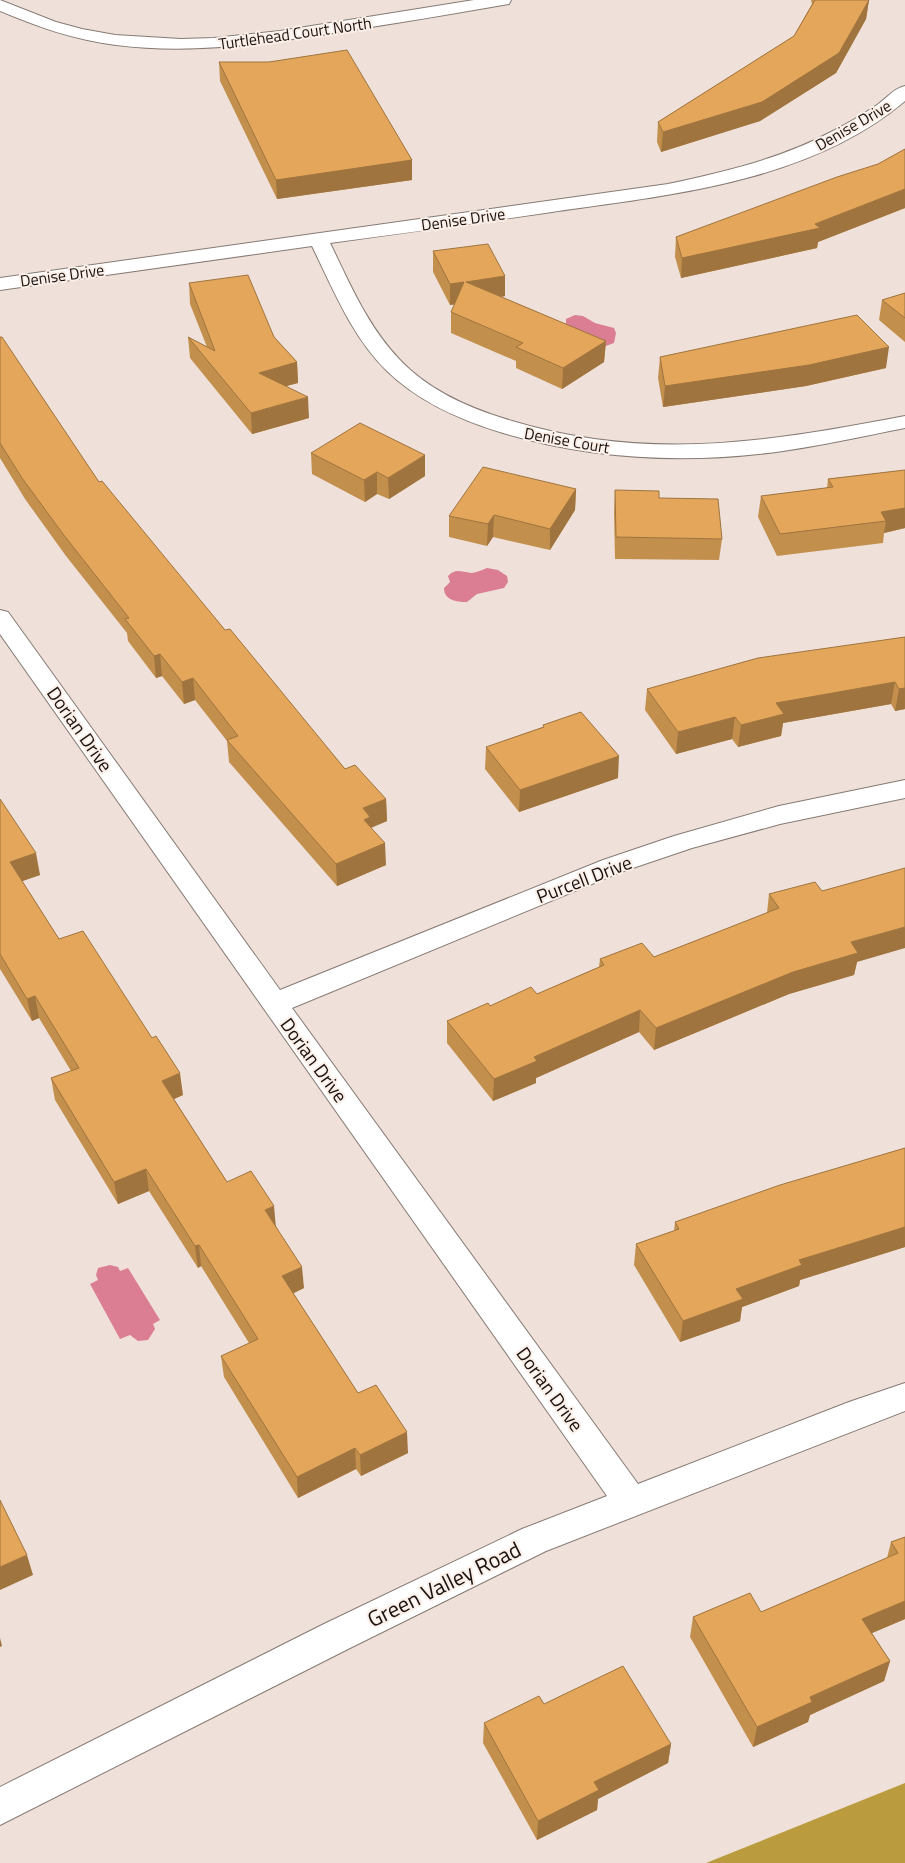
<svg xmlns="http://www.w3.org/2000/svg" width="905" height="1863" font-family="'Titillium Web',sans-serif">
	<rect width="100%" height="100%" fill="#efe1da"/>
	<path fill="#ba9c3e" d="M905,1783V1863H706Z"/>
	<path fill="#db7e93" d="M575,315L583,316L595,323L614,328L616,333L614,343L603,347L566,325V319Z
		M487,568L498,570L507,576L508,582L504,588L477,594L467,602C456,602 444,600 444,588L450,582L448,576C456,568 461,572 471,573C475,573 482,570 487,568Z
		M110,1265L118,1267L120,1271L128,1268L160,1320L153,1324L155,1329L148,1340L138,1341L130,1335L120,1339L90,1284L98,1280L96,1275L98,1268Z"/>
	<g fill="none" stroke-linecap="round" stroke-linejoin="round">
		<defs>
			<path id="minor" d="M0,0L56,22L82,29L115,35L181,39L214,38L280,31L474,0H511L509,4L503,5C451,14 398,23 346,31C270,43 193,55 116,45C75,40 38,27 0,11Z
				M905,86V101C809,182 671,195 552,212C478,223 404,233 330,243C350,284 368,327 400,360C429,391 471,409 512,421C647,462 769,442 905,416V428C864,436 824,445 783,451C689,464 593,460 503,433C460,420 419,402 387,371C352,337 333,289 312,246L0,290V278L668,184C724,172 780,159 831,132C847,124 862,115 877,105C886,99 894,88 905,86Z
				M0,610L8,612L280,990L603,860L674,836L779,806L905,780V798L780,824L692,848L621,872L292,1008L638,1484L849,1402L905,1383V1411L546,1551L350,1648L0,1825V1787L324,1624L522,1529L607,1496L0,634Z"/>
		</defs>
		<use href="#minor" stroke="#867a74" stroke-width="2"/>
		<use href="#minor" fill="#fff" fill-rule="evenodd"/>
	</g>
	<path fill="#c38f4d" d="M811,0H869L866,19L836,73L760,121L661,152L657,142L658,122L794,36L812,4Z
		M219,62L412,160V180L277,199L220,81Z
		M905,149V208L818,242L817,248L681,278L675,257L676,237L878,164Z
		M433,251L505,276V296L501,297L606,341L604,362L562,389L516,368V361L451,333V312L455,304L450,305L433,272Z
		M189,283L274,337L297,362L298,383L286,386L309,418L252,434L190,358L188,337L207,347L190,304Z
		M905,293V342L879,320L882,300Z
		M0,337L99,482L225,630L345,769L386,799L387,821L371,827L386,865L337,886L229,762L227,741L195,700L184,704L162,676L156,678L128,641L127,633L66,556L25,499L0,458Z
		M660,357L886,368L806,386L663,407L658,378Z
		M311,453L425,476L389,499L377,494L365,502L312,474Z
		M905,470V528L884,533L883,543L777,556L758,517L761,496L827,488L828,479Z
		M576,489L575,510L550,550L493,537L487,546L449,537V516Z
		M615,490L659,498L722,539L719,560L615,559L614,512Z
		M905,637V709L895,711L891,704L783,723L781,736L738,747L732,739L676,754L645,710L647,689Z
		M543,725L618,778L519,812L485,769L486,747L543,727Z
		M0,799L40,875L22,881L59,939L183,1095L174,1099L227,1182L276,1226L304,1288L293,1293L358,1393L408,1453L361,1476L356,1469L298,1498L224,1377L221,1356L249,1343L201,1266L198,1268L149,1191L118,1204L55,1100L51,1078L71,1071L39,1018L32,1021L0,969Z
		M769,894L857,962L854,975L789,994L654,1050L639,1032L536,1078V1083L493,1101L447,1043V1021L490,1006L537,994L599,967L600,959L654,957L767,913Z
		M905,1148V1247L800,1280L799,1286L742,1307L740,1321L680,1342L634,1265L636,1244L674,1231L675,1222Z
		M905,1537V1619L872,1633L890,1661L884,1681L810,1715L808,1722L753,1747L690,1637L693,1617L761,1612L887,1558L891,1542Z
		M544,1704L671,1744L668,1763L598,1799L597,1810L537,1840L483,1743L484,1723Z"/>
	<path fill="#9f743f" d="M869,0L866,19L836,73L760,121L661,152L663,132Z
		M412,160V180L277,199L276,180Z
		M905,189V208L818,242L817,248L681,278L682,258L815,224Z
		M505,276V296L466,302V282Z
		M464,282V303L450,305V284Z
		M606,341L604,362L562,389L563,368Z
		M889,347L886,368L806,386L663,407L665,386Z
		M297,362L298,383L260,393L259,373Z
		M308,397L309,418L252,434L251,413Z
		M425,455V476L389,499L388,478Z
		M377,472V494L365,502L364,480Z
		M576,489L575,510L550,550V529Z
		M905,508V528L884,533L886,521L881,512Z
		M494,515L493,537L487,546L488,524Z
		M160,654L162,676L156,678L154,656Z
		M193,678L195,700L184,704L182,682Z
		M895,682L891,704L783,723L781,736L738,747L741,725L776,703Z
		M905,688V709L895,711L899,689Z
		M735,717L732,739L676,754L678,732Z
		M619,756L618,778L519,812L520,790Z
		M386,799L387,821L371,828L365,842L363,808Z
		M385,843L386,865L337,886L336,864Z
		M36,853L40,875L14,884L10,862Z
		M905,927V948L857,962L854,975L789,994L654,1050L656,1028L851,942Z
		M35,996L39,1018L32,1021L27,999Z
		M640,1010L639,1032L536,1078V1083L493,1101L494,1079L534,1057Z
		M180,1073L183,1095L165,1103L162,1081Z
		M146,1169L149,1191L118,1204L114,1182Z
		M274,1206L276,1228L265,1210Z
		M905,1227V1247L800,1280L799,1286L742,1307L740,1321L680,1342L683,1321L736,1289L799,1260Z
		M199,1245L201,1266L198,1268L195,1246Z
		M302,1267L304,1288L284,1298L282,1276Z
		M407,1432L408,1453L361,1476L360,1455Z
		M355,1448L356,1469L298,1498L297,1477Z
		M27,1555L33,1575L0,1590V1567Z
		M905,1601V1619L858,1639L862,1619Z
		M0,1638L2,1646L0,1647Z
		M890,1661L884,1681L810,1715L808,1722L753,1747L757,1727L810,1697Z
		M671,1744L668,1763L598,1799L597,1810L537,1840L538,1821L594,1782Z"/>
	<path fill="#e3a65a" stroke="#9f743f" d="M815,0H869L839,53L762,102L663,132L658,122L794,36Z
		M347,50L412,160L276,180L219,62H269Z
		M905,149V189L815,224L820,228L682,258L676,237L837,177L878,164Z
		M488,244L505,276L466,282L606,341L563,368L516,347L523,343L451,312L464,282L450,284L433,251Z
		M248,275L274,337L297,362L259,373L308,397L251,413L188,337L215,351L189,283Z
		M905,293V318L882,300Z
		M857,315L889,347L809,365L665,386L660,357Z
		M0,337H2L99,482L102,481L225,630L230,629L345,769L355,765L386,799L363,808L370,817L364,820L385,843L336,864L227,740L238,736L193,678L182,682L160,654L154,656L125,619L129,618L63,534L22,478L0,443Z
		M360,423L425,455L388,478L377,472L364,480L311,453Z
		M483,467L576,489L550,529L494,515L488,524L449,516Z
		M905,470V508L881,512L886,521L780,534L761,496L833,487L828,479Z
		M615,490L659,491V498L718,499L722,539L616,537Z
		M905,637V688L899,689L895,682L776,703L784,714L741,725L735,717L678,732L647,689L758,658Z
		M581,712L619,756L520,790L486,747L544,727L543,725Z
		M0,799L36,853L10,862L59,939L83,931L152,1038L156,1036L180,1073L162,1081L227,1182L251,1171L274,1206L265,1210L302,1267L282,1276L358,1393L376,1385L407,1432L360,1455L355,1448L297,1477L221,1356L258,1339L199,1245L195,1246L146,1169L114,1182L51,1078L79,1068L35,996L27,999L0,954Z
		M905,868V927L851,942L858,953L793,972L656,1028L640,1010L534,1057L537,1061L494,1079L447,1021L488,1003L490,1006L531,987L537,994L604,965L600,959L642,943L654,957L779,908L769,894L815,882L822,891Z
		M905,1148V1227L799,1260L802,1265L736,1289L743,1299L683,1321L636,1244L679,1229L675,1222L780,1185Z
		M0,1500L27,1555L0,1567Z
		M905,1537V1601L862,1619L890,1661L810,1697L812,1702L757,1727L693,1617L750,1593L761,1612L898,1553L891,1542Z
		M623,1666L671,1744L594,1782L599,1790L538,1821L484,1723L539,1696L544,1704Z"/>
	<g text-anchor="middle" stroke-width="4" stroke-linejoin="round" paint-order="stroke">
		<g font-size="16" fill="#181311" stroke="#fcefe8">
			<text transform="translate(295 33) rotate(-8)" y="6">Turtlehead Court North</text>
			<text transform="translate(853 125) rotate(-30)" y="6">Denise Drive</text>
			<text transform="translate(463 219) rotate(-8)" y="6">Denise Drive</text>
			<text transform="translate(62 275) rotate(-8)" y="6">Denise Drive</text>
			<text transform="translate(567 440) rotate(10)" y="6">Denise Court</text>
		</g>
		<g font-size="19" fill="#181311" stroke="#fcefe8">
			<text transform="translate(80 729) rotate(55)" y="7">Dorian Drive</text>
			<text transform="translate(584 879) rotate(-21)" y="7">Purcell Drive</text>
			<text transform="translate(314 1060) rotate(54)" y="7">Dorian Drive</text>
			<text transform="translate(550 1389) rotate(54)" y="7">Dorian Drive</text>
		</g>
		<g font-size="22" fill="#181311" stroke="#fcefe8">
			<text transform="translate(444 1584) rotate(-26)" y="8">Green Valley Road</text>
		</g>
	</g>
</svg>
